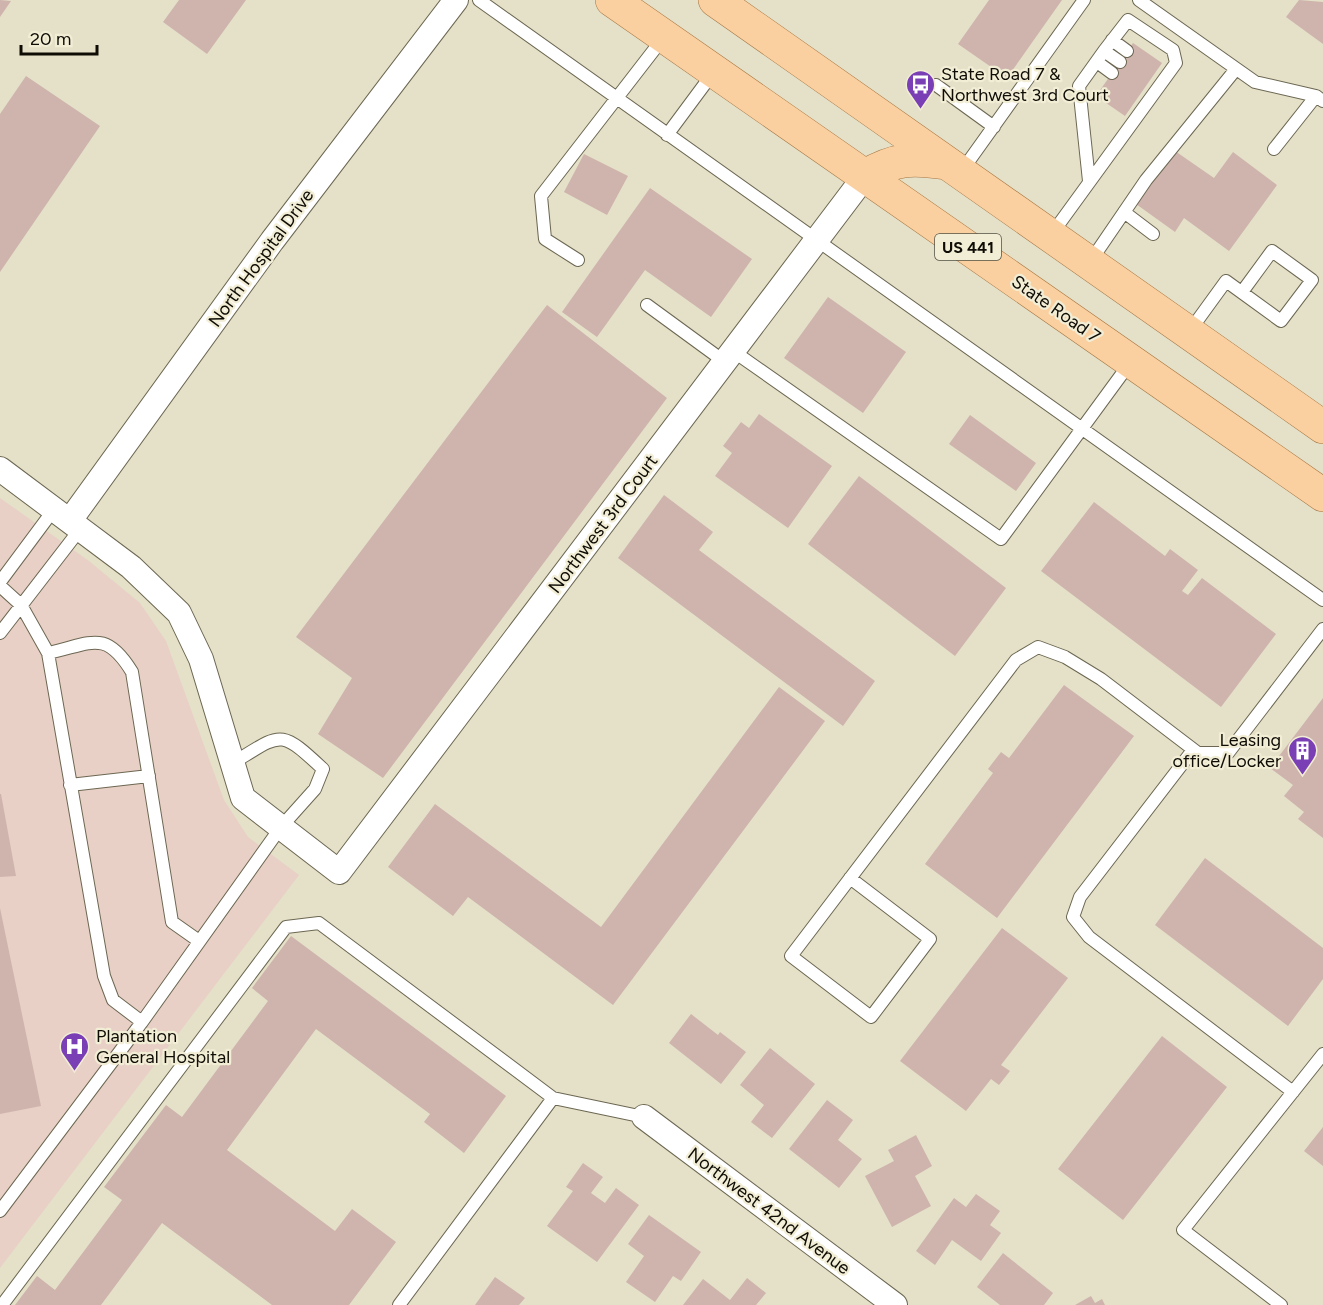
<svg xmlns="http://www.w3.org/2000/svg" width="1323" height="1305" font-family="Figtree,sans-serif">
	<rect width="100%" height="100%" fill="#e5e0c8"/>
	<path fill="#e8d0c6" d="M0,498L89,561L140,603L166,641L224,800L248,837L299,875L0,1268Z"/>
	<path fill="#ceb4ad" d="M0,0L11,1L0,17Z
		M179,0H246L207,54L163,22Z
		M989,0H1062L1007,78L958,44Z
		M1299,0L1323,2V44L1286,17Z
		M1133,43L1162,63L1125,116L1096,96Z
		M26,76L100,126L0,272V114Z
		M1175,151L1214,178L1233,152L1277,185L1229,251L1184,218L1175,232L1136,204Z
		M584,154L628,176L607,215L564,192Z
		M650,188L752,259L711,317L645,270L597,337L562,312Z
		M828,297L906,352L863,413L784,358Z
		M547,305L667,398L383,778L318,734L352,678L296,637Z
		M759,414L832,466L788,528L715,476L732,453L723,446L741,422L749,428Z
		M970,415L1036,463L1016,491L949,444Z
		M859,476L1006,588L955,656L808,544Z
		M664,495L713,532L699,550L875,681L843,726L618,558Z
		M1094,502L1165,556L1170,549L1198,570L1182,591L1188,595L1202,578L1276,634L1221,707L1041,571Z
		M1064,685L1134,736L997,918L925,864L993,773L988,769L1001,752L1009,758Z
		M779,687L825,721L613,1005L468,897L453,916L388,867L435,804L601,927Z
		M1323,698V838L1298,819L1304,812L1284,796L1293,785L1270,768Z
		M0,794H1L16,876L0,877Z
		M1205,858L1323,948V979L1288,1026L1155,925Z
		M0,908L41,1106L0,1114Z
		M1002,928L1068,978L1001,1065L1010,1071L999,1085L991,1079L966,1111L900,1061Z
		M291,936L506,1096L464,1153L424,1122L430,1114L316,1029L227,1150L335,1231L352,1209L396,1242L349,1305H272L162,1223L101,1305H15L37,1276L55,1290L122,1200L104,1187L166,1105L182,1117L268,1001L252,988Z
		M691,1014L718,1035L720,1032L746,1052L721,1084L669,1043Z
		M1162,1036L1227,1087L1123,1220L1058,1169Z
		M770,1048L815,1084L772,1138L751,1122L764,1105L740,1085Z
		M827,1100L853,1120L838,1140L862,1159L839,1188L789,1149Z
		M1323,1127V1166L1304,1151Z
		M916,1135L932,1166L915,1176L931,1206L892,1227L865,1176L894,1161L888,1150Z
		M583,1163L603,1177L591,1193L605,1203L616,1188L639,1205L597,1262L547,1226L573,1191L566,1187Z
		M976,1194L1000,1211L990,1225L1001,1233L981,1261L952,1240L935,1265L916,1251L954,1198L966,1207Z
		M649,1215L701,1252L681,1281L673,1276L655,1302L626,1282L644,1256L628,1244Z
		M1003,1253L1053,1293L1044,1305H1000L977,1287Z
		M495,1277L525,1298L519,1305H475Z
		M747,1278L766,1293L756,1305H683L703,1279L730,1300Z
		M1091,1296L1095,1303L1102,1299L1105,1305H1075Z"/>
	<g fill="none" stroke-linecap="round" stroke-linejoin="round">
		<defs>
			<path id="service" d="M479,0L1323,600
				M1139,0L1255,82L1316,96L1323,101
				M1112,40L1127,51
				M1097,62L1112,73
				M936,85L994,127
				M667,135L713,73
				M1274,149L1316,96
				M961,172L1084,0
				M1089,181L1079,86L1104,51L1120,62
				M1124,212L1153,234
				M1051,235L1176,63L1173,50L1128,20L1104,51
				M578,260L545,239L541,196L664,37
				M1090,262L1146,180L1236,69
				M647,305L725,362
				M1189,332L1226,281L1281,321L1312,280L1272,251L1242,292
				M733,351L1001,539L1130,363
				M0,582L55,508
				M0,586L21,605L48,653L104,976L113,1000L142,1022
				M0,633L81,528
				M48,653C91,644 105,628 132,672L172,922L199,941
				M1193,750L1080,897L1073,917L1089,937L1293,1092
				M70,785L149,776
				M850,878L930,939L871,1017L791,956L1016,660L1038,647L1065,657L1101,679L1198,753H1228L1323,629
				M0,1211L142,1022L281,827L315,789L323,769C279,728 282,733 233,763
				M2,1305L286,927L319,923L553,1098L644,1117
				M399,1305L553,1098
				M1281,1305L1183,1230L1323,1054"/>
			<path id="minor" d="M0,469L131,567L179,613L201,659L243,798L339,872L865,176
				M71,519L272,241L456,0
				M644,1117L895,1305"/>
			<path id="primary" d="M612,0L1323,495
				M715,0L1323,427
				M865,176C896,158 912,158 946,163"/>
		</defs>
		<use href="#service" stroke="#6c6752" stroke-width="14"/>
		<use href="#minor" stroke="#6c6752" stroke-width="26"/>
		<use href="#primary" stroke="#a67742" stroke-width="34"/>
		<use href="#service" stroke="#fff" stroke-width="12"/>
		<use href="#minor" stroke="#fff" stroke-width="24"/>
		<use href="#primary" stroke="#fbd0a1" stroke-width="33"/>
	</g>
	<defs>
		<symbol id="bus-pin" viewBox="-11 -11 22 30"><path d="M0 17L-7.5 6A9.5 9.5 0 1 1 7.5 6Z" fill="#7b3fb5" stroke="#f2edd5"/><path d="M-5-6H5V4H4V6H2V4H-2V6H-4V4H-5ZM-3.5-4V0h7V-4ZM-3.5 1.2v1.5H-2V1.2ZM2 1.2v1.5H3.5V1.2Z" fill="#fff"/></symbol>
		<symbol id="building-pin" viewBox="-11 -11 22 30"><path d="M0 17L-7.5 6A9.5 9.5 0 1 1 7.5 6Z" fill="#7b3fb5" stroke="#f2edd5"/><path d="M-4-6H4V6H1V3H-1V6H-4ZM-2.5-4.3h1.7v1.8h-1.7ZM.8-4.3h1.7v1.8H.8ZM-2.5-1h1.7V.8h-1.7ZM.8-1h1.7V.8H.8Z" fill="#fff"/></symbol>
		<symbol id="hospital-pin" viewBox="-11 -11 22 30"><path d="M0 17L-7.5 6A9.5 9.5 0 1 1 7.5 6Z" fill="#7b3fb5" stroke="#f2edd5"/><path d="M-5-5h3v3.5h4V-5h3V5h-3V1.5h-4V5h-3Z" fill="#fff"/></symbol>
	</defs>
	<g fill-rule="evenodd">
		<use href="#bus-pin" x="904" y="68" width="33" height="45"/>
		<use href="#building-pin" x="1286" y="734" width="33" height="45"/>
		<use href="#hospital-pin" x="58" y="1030" width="33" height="45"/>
	</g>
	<g text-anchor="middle" stroke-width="4.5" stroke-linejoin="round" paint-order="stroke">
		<rect fill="#f2edd5" stroke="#525043" stroke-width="1.5" x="935" y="234" width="66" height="26" rx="4.5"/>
		<g font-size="16" font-weight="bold" fill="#0e0c05">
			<text x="968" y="253">US 441</text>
		</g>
		<g font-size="18" fill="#0e0c05" stroke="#f2edd5" text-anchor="start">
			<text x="941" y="80">State Road 7 &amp;<tspan x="941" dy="21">Northwest 3rd Court</tspan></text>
			<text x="1281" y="746" text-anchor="end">Leasing<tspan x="1281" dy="21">office/Locker</tspan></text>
			<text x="96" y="1042">Plantation<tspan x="96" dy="21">General Hospital</tspan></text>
		</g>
		<g font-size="18" fill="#0e0c05" stroke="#f2edd5">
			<text transform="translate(261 258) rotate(-54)" y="6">North Hospital Drive</text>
			<text transform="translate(1056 309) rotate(35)" y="6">State Road 7</text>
			<text transform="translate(603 524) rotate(-53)" y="6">Northwest 3rd Court</text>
			<text transform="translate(769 1211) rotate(37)" y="6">Northwest 42nd Avenue</text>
		</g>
	</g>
	<path d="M21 45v9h76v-9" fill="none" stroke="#0e0c05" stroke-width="3"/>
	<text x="30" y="45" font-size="18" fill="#0e0c05" stroke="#f2edd5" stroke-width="4.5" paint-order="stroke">20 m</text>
</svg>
